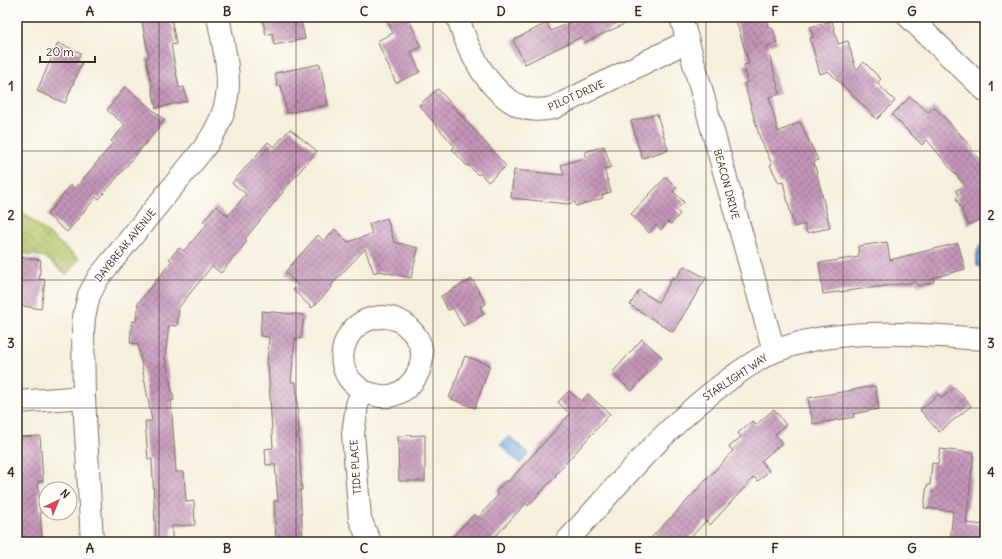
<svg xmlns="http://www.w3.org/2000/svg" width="1002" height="559" font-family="Delius,sans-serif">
	<defs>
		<pattern id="park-dots" width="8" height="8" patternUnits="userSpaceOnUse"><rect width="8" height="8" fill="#b0c165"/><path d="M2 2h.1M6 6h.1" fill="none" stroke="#909d53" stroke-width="1.8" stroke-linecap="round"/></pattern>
		<pattern id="water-waves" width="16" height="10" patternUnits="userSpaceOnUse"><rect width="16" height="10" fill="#68a4d9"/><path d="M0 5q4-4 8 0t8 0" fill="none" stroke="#5786af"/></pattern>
		<pattern id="building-cross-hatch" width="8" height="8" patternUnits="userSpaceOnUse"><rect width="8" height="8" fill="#c394b7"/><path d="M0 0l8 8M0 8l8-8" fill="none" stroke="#a07994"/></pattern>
	</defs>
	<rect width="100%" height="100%" fill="#fdfcf7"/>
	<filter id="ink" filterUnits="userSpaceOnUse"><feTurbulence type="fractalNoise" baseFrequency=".025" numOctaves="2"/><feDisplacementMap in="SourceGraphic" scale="8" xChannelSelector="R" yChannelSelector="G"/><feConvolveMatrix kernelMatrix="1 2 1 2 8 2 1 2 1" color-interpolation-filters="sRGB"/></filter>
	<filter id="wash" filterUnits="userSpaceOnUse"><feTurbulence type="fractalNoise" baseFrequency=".012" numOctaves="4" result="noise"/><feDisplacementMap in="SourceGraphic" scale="16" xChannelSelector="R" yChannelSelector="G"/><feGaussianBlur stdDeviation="0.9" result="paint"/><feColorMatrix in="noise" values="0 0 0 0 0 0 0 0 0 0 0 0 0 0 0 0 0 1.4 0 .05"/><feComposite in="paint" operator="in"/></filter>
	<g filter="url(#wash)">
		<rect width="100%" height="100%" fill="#f5efdd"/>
		<path fill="url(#park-dots)" stroke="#767642" d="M17,207L79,259L66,275L45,257L17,253Z"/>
		<path fill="url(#water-waves)" stroke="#52677c" d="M985,242V269H983L977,266C976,257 976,245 985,242Z
			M509,436L529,454L520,464L500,445Z"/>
		<g id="blocks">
			<path fill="url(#building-cross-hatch)" d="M141,17H171L176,44L171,45L179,88L184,87L187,101L156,108L146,58L149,57Z
				M262,17H300L305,39L274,45L272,33L266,35Z
				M385,17H408L421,47L411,52L420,72L396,83L377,41L393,33Z
				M583,17H640L583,43L581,37L525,64L513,40L547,23L551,31Z
				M735,17H766L768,27L773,29L777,43L767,46L780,94L769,97L778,132L800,122L818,160L814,162L830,228L807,233L804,224L794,227L783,182L779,183L770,165L772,164L760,138L744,83L748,82L744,65L749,64Z
				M832,21L838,44L848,41L856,70L864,62L881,79L877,83L895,101L877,119L828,71L820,74L810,38H813L810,27Z
				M58,43L81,53L77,61L82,63L65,103L37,91Z
				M320,64L328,105L287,113L281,86H277L275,73Z
				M125,87L165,120L99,199L96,197L67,232L47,215L71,185L75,189L113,143L111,141L125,125L107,110Z
				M438,89L506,166L488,182L480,173L478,175L468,165L467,166L452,149L455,147L419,105Z
				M910,97L928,112L934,107L959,133L971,147L970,148L985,167V217L968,225L956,198L959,196L956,190L965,186L927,140L922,145L892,115Z
				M657,114L668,150L642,158L631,121Z
				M290,129L317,151L282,192H283L245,239L247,241L221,273L212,266L179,307L177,326L169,325L165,357L174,400L171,401L176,472H184L186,502L194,501L195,525L172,526V542H156L152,459H148L145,421H152L138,344L130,343L132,321L136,322L138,303L172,261L169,259L179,248L184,251L207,224L203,221L216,206L228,216L246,194L232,183L268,142L274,147Z
				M604,146L611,167L604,169L611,192L602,195L603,198L576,206L575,202L568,204L511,198L514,170L564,175L561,165L587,157L585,152Z
				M666,177L677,188L673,191L684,202L676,210L680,214L671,224L668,222L661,230L656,225L649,233L631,214Z
				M387,218L394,242L418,248L411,278L379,271L374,273L365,249L331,285L332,287L312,308L293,290L298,285L285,272L318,235L324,241L335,229L348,242L372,234L369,224Z
				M887,242L890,260L958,243L965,269L933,278L934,282L918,286L916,282L823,294L819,263L859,257L858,246Z
				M17,257L41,260L39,279L45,280L41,309L17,305Z
				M684,266L706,278L673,332L630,305L639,290L658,302L673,277L676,278Z
				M472,279L486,304L480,307L484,314L463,326L453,308L448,310L441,296Z
				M262,311L304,315L301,339L295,338L291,382H296L299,433H298L302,490H300L303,542H276L274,501H278L275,464L266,465L265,449L273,448L268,364L267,363L269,337L260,336Z
				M642,339L662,357L632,391L612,373Z
				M465,356L490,365L475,408L449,398Z
				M875,386L879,409L853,414L854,417L813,424L808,398Z
				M955,387L971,406L939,432L920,410L939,394L942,398Z
				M569,391L581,401L588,394L610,414L555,475L556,476L528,506L526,503L490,542H448L474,514L478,518L499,494L496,491L506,480L508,482L570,414L558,402Z
				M774,409L786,425L775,434L782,443L761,461L769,471L758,481L754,477L710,525L706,521L686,542H647L670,518V519L733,451L729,447L741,437L738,433L752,421L756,425Z
				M425,435V481H399L398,436Z
				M40,436L43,481H38L42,538L17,540V437Z
				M940,449L974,453L966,523L985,525L983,542H950L953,511L924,508L927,485H930L932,463L938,464Z"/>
		</g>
	</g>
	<g filter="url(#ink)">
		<use href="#blocks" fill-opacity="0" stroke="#7c6f61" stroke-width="1"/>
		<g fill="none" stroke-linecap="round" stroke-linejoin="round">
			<defs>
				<path id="street" d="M458,17C467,50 489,94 522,107C532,111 543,110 553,108L688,41
					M681,17L774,351
					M909,17L985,90
					M362,391C358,387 354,384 351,381C334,361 344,329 367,320C381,315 396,316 407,326C409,329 413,332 415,335C432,357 415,392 389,396C379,397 371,394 362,391L357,405L353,434L360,519L370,542
					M17,402L84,397
					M92,542L84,397L83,331L84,317L89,295L98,278L201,152C239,103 229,73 218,17
					M566,542C618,485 668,423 731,378C745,368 760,357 775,351C793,344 812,339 831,337C882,330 933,336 985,339"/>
			</defs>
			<use href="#street" stroke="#7c6f61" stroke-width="24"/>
			<use href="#street" stroke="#fff" stroke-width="22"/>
		</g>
	</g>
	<path fill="none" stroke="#3b2a1e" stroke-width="1" stroke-opacity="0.55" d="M159,17V542M296,17V542M433,17V542M569,17V542M706,17V542M843,17V542M17,151H985M17,280H985M17,408H985"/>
	<g text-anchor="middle" stroke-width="3" stroke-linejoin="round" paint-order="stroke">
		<g font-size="10" fill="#3b2a1e" stroke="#fdfcf7">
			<text transform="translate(576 95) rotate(-24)" y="4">PILOT DRIVE</text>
			<text transform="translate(727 184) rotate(75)" y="4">BEACON DRIVE</text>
			<text transform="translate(125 245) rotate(-51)" y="4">DAYBREAK AVENUE</text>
			<text transform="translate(735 377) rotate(-34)" y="4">STARLIGHT WAY</text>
			<text transform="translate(355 467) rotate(-94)" y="4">TIDE PLACE</text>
		</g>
	</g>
	<rect width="1002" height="559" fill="none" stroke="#fdfcf7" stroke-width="44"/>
	<g transform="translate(58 501) rotate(44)"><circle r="19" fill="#fdfcf7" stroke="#afa8a0"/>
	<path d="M0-3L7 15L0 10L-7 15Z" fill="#d1495b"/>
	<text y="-6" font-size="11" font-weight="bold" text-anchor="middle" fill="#3b2a1e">N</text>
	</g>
	<path d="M40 56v6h55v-6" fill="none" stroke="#3b2a1e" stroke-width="2"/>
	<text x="46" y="56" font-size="12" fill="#3b2a1e" stroke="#fdfcf7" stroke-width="3" paint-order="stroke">20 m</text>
	<rect x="22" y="22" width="958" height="515" fill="none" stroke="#3b2a1e" stroke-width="1.5"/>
	<g font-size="13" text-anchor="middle" font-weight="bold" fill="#3b2a1e">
		<text x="90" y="16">A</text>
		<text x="227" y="16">B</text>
		<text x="364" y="16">C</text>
		<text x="501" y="16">D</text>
		<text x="638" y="16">E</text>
		<text x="775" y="16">F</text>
		<text x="912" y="16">G</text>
		<text x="11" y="91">1</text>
		<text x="991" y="91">1</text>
		<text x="11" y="220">2</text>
		<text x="991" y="220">2</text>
		<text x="11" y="348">3</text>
		<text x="991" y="348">3</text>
		<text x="11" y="477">4</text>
		<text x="991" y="477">4</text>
		<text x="90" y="553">A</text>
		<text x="227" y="553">B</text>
		<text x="364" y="553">C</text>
		<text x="501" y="553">D</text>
		<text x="638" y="553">E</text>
		<text x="775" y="553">F</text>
		<text x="912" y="553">G</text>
	</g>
</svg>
